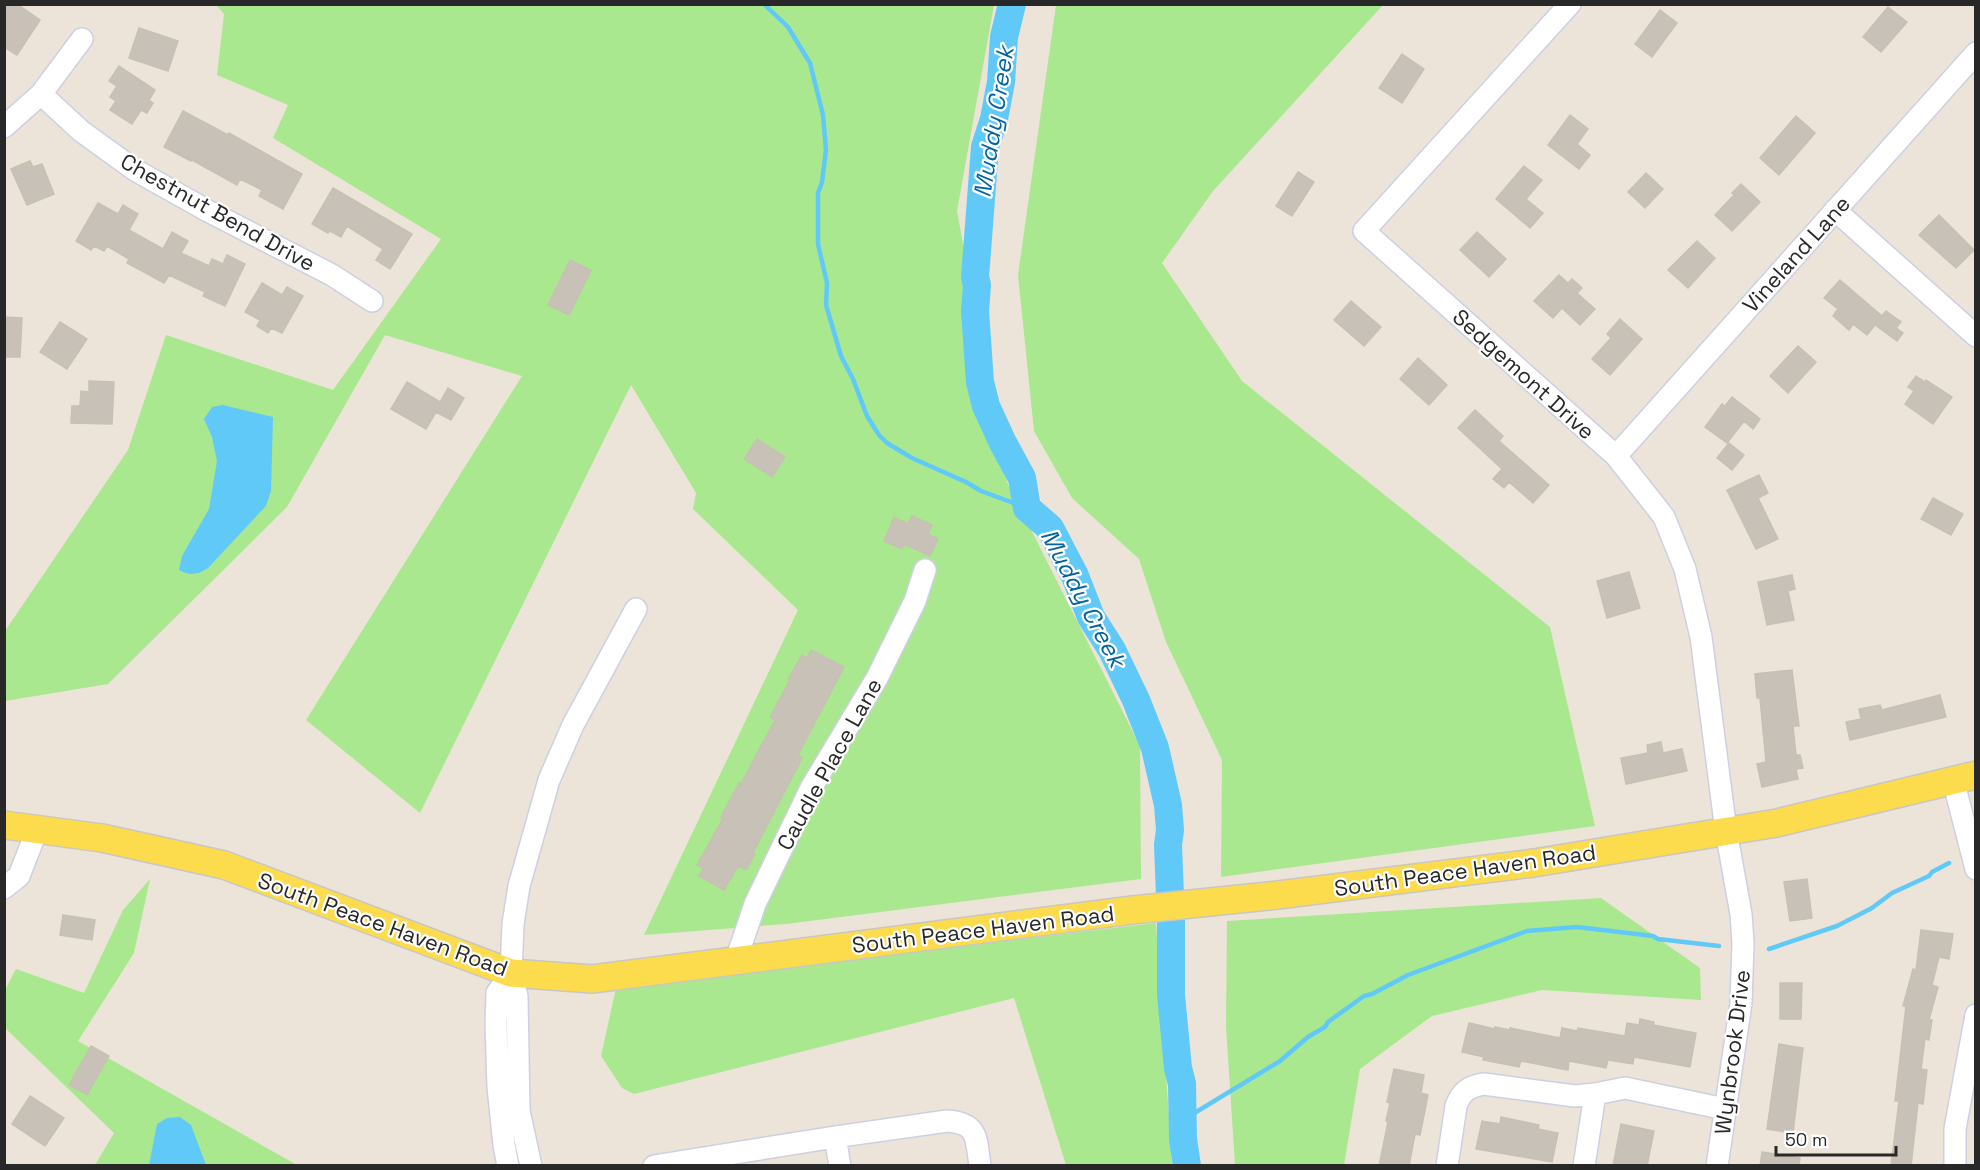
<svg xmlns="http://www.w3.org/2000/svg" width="1980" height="1170" font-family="'Space Grotesk',sans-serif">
	<rect width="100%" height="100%" fill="#ece4d8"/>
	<path fill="#a9e88f" d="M216,5H994L957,211L1007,482L1140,746L1141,879L786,924L644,935L798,610L693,509L696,493L631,385L420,813L306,720L522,376L385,335L287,507L108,684L5,701V631L128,450L166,335L333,390L441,239L273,138L288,105L217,75L224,14Z
		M1056,5H1383L1213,191L1162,263L1242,381L1550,627L1595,826L1221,877L1222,760L1166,642L1139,559L1072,498L1034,431L1018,275Z
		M150,879L134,953L78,1041L297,1165H95L114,1133L5,1028L4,992L16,969L84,993L123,910Z
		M1601,898L1700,968L1701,1000L1542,990L1432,1016L1360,1069L1344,1165H1235L1226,1026L1227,921Z
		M1156,923L1172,1165H1066L1014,998L634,1094L622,1088L601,1056L616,988Z"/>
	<path fill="#61c9f8" d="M223,405L273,417L271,491L266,506L208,568C198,575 190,576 179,570L182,556L209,509L217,461L212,437L204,419L212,407Z
		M180,1117L191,1125L206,1165H149L157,1124L167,1118Z"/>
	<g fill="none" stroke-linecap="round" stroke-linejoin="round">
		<path stroke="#61c9f8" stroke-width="4.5" d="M764,4L788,27L810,63L823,115L826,150L822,182L818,193V244L827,283L826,305L841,356L853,379L867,416L879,435L887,443L912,458L966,482L981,491L1027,508
			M1769,949L1837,926L1872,908L1892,893L1929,876L1932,872L1949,863
			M1183,1120L1280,1061L1308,1037L1325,1027L1328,1022L1364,996L1372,994L1408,975L1527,931L1577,927L1653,936L1658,939L1719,946"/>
		<path stroke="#61c9f8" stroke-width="28" d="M1012,4L1004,37L1001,82L994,119L985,147L975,277L977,285L975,311L980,382L986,406L1003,443L1022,478L1027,508L1050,528L1075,576L1091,617L1112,650L1136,700L1155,748L1168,805L1170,830L1168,845L1171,921V995L1178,1068L1182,1084L1183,1139L1187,1166"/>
	</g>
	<path fill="#c7c1b8" stroke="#c7c1b2" stroke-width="1.5" d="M8,4H17L40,20L17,55L4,47V11Z
		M1888,7L1907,22L1881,52L1863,37Z
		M1660,10L1677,23L1652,57L1635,44Z
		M139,28L178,41L168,71L129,58Z
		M1402,54L1424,69L1402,103L1379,88Z
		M119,66L155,90L149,100L153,103L147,113L141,110L132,124L110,110L116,101L110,97L117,86L109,81Z
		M183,111L228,135L229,133L302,174L283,209L259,196L262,190L240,179L237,185L192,160L191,161L164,147Z
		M1570,115L1588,129L1577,144L1590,155L1579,169L1548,145Z
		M1796,116L1815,133L1779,175L1760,158Z
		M30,161L33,167L42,164L54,194L27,205L11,169Z
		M1524,166L1542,180L1526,199L1543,213L1530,228L1496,199Z
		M1298,172L1314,182L1292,216L1276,206Z
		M1646,173L1663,189L1645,208L1628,192Z
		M1741,184L1760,202L1732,231L1715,215L1734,195L1732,193Z
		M333,188L412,234L390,269L376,260L383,249L347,226L341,237L330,231L328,233L312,224Z
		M98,203L118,214L123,205L138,214L129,230L163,249L172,232L188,241L181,253L209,266L212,259L223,264L227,255L245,264L225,306L203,296L205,292L169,275L164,283L127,263L129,259L107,246L104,251L94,246L91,250L76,241Z
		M1939,215L1974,250L1956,268L1919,235Z
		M1477,232L1506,259L1489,277L1460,250Z
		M1697,241L1715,258L1688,288L1668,270Z
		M570,260L591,270L569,315L548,305Z
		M1559,275L1568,283L1572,279L1582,288L1577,293L1595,309L1580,325L1562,308L1553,318L1534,301Z
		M1840,280L1882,316L1886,311L1901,322L1896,328L1903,333L1897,341L1875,325L1867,335L1853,324L1849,330L1833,316L1838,309L1824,298Z
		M262,283L282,295L287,287L303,296L282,333L271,328L268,333L257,326L260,320L245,312Z
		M1351,301L1381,327L1364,346L1334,320Z
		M4,317L22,318L20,357H4Z
		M1620,319L1642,339L1610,375L1592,359L1611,338L1607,334Z
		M60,322L87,339L67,369L40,352Z
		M1798,346L1816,362L1788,393L1770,376Z
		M1418,358L1447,385L1429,405L1400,379Z
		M1916,376L1925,382L1926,380L1952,397L1933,424L1905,404L1914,391L1908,387Z
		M89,381L114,382L112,424L71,423L72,406H80L81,391L89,392Z
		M407,382L440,402L448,388L464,398L451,420L436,412L426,429L391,409Z
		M1732,397L1760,419L1753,429L1744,421L1727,443L1705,427L1722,404L1725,406Z
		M1475,410L1503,436L1499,441L1549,485L1533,503L1509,482L1504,488L1493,479L1502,469L1458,428Z
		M757,439L785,457L772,477L744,459Z
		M1729,443L1744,455L1732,470L1717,458Z
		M1759,475L1768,493L1758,498L1778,539L1756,549L1727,490Z
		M1933,498L1963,514L1951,535L1921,519Z
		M912,516L932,525L928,534L938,539L930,556L904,544L902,549L884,541L894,517L908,524Z
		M1629,572L1640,608L1607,618L1597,581Z
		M1792,575L1795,589L1788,591L1794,620L1767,625L1758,582Z
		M811,650L844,667L798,755L802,758L753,853L755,854L746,870L738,866L724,890L699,876L703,869L697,865L723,818L721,817L739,783L741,784L775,720L770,717L790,680L788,679L802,655L807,658Z
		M1792,670L1799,726H1793L1796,755H1800L1803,768L1796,769L1798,779L1762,787L1757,764L1766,762L1760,698H1757L1755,674Z
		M1940,695L1946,717L1850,740L1846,722L1861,719L1859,709L1880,705L1882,710Z
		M1661,742L1663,753L1682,749L1687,771L1626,784L1621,758L1648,753L1647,745Z
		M1807,879L1812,918L1790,921L1784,882Z
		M63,915L95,920L92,940L60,935Z
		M1921,930L1953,934L1949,959L1939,957L1932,985L1938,987L1929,1020H1932L1929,1040L1925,1039L1921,1069L1927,1070L1923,1104L1918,1103L1911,1166H1891L1899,1101H1895L1906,1006H1903L1913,969L1916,970Z
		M1780,983H1802L1801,1019H1780Z
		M1640,1019L1654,1022L1653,1025L1696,1033L1690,1067L1634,1057L1633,1064L1608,1060L1606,1068L1569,1061L1568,1070L1521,1061L1519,1067L1483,1060L1484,1057L1462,1052L1469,1023L1495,1029V1027L1510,1030V1028L1560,1038L1562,1028L1577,1031L1578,1028L1625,1036L1627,1023L1639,1025Z
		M1779,1044L1803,1048L1793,1133L1767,1129Z
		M91,1046L109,1056L87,1095L69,1085Z
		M1394,1069L1424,1075L1421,1093L1428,1095L1420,1135L1415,1134L1409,1166H1379L1388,1122L1386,1121L1390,1103L1387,1102Z
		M30,1096L64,1118L45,1146L12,1124Z
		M1501,1117L1539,1125L1538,1129L1558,1133L1552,1162L1476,1149L1482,1121L1500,1124Z
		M1621,1124L1654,1131L1647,1166H1613Z
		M1762,1152L1800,1158L1799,1166H1760Z"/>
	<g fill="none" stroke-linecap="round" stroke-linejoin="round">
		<defs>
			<path id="minor" d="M1570,4L1364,231L1616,456L1664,517L1685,569L1701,637L1726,831L1741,914L1743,943L1741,1003L1717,1166
				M41,94L81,131L135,170L208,211L332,275L372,301
				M4,127L41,94L82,39
				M1835,210L1976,336
				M1616,456L1976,53
				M1953,780L1976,869
				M4,888L19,876L37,830
				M736,960L755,904L811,788L877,678L915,601L925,570
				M835,1137L840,1166
				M508,1166L504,1145L498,1087L496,1024L497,993L511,973
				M531,1166L519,1111L517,996L511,973L513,924L519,886L549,780L573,725L636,609
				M654,1166L835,1137L947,1121C979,1123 976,1139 980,1166
				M1447,1166L1456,1106C1461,1092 1469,1086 1484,1084L1575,1096L1595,1094L1625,1088L1725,1109
				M1584,1166L1595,1094
				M1955,1166V1129L1976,1015"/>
			<path id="major" d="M4,825L102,838L224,865L511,973L592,979L1133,910L1278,895L1534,863L1777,823L1976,775"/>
		</defs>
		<use href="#minor" stroke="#cdd0e3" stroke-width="24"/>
		<use href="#major" stroke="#c7c7c7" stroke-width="30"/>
		<use href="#minor" stroke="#fff" stroke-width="21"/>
		<use href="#major" stroke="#fcdb4d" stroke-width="27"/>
	</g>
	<g text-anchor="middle" stroke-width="4.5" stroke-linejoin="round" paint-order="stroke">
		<g font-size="22" fill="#282828" stroke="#fff">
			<text transform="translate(218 212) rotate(29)" y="8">Chestnut Bend Drive</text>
			<text transform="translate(1796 254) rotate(-48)" y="8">Vineland Lane</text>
			<text transform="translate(1524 374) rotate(42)" y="8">Sedgemont Drive</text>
			<text transform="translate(829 764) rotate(-61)" y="8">Caudle Place Lane</text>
			<text transform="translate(1465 870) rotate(-8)" y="8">South Peace Haven Road</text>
			<text transform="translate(383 924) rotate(20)" y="8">South Peace Haven Road</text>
			<text transform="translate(983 929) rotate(-7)" y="8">South Peace Haven Road</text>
			<text transform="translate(1732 1052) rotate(-83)" y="8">Wynbrook Drive</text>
		</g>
		<g font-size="24" font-style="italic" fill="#0363a1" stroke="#fff">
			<text transform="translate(994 122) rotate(-81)" y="8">Muddy Creek</text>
			<text transform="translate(1083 598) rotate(62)" y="8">Muddy Creek</text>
		</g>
	</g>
	<rect width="1980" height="1170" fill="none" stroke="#282828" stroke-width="12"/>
	<path d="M1776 1146v9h120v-9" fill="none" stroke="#282828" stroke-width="3"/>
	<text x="1785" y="1146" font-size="18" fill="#282828" stroke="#ffffff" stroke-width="4.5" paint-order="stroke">50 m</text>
</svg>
